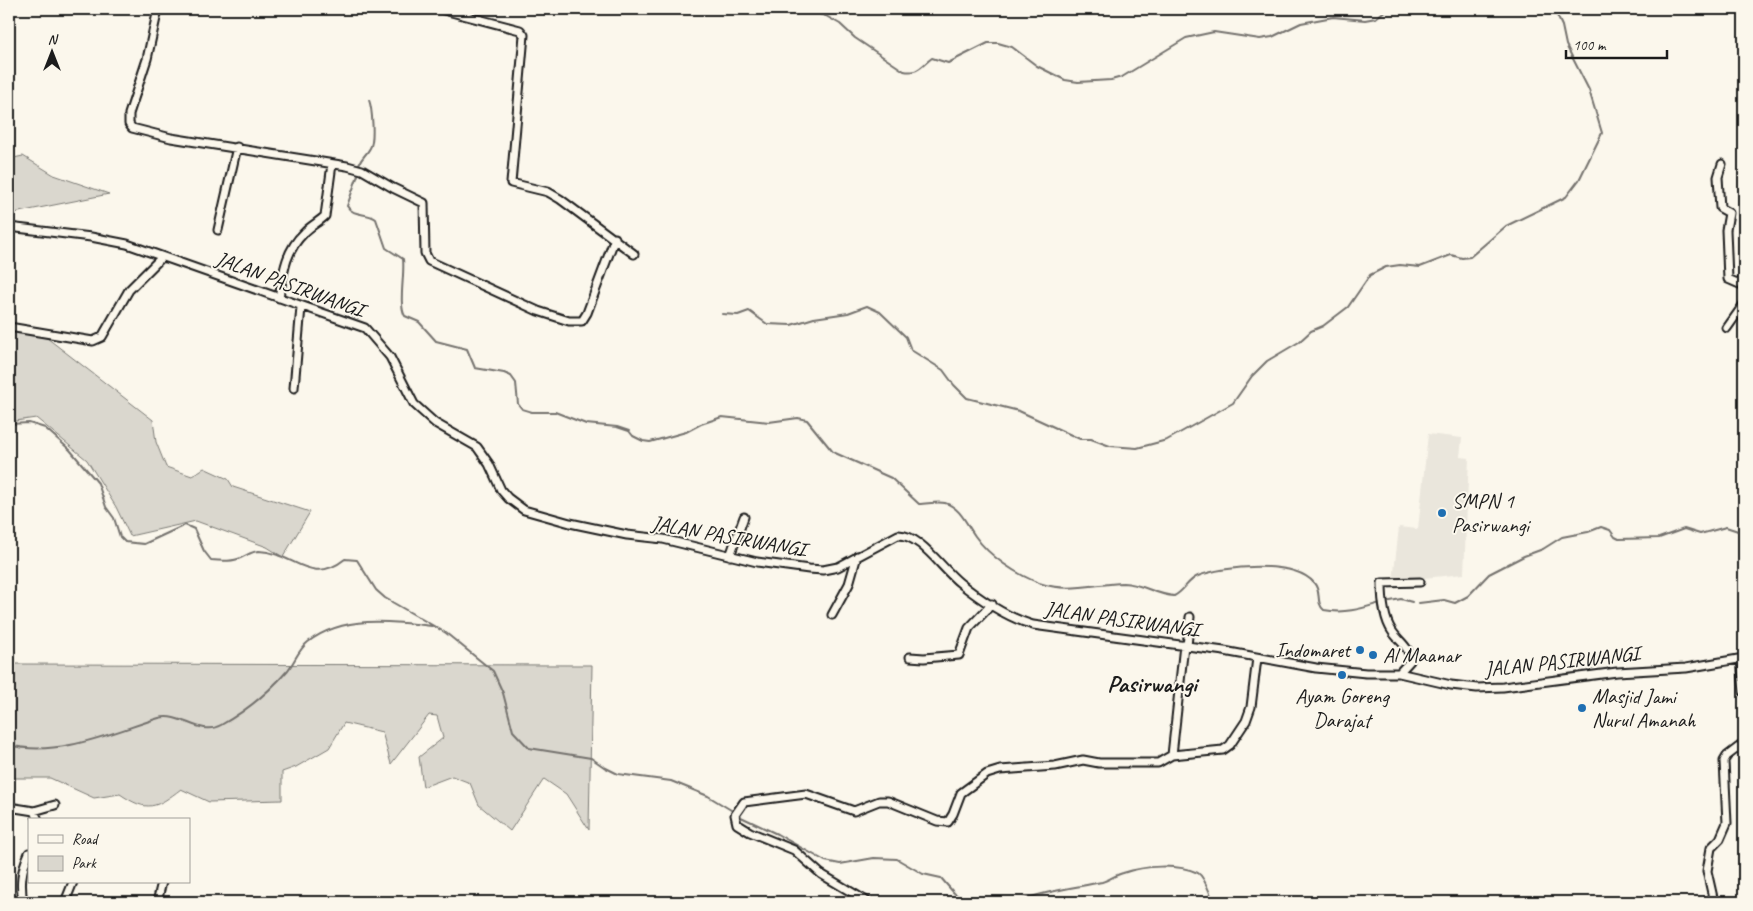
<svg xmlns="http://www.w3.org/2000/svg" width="1753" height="911" font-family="Caveat,sans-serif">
	<rect width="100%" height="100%" fill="#fbf7ec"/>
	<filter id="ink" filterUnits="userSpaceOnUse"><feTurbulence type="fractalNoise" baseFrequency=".02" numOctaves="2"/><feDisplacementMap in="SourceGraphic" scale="10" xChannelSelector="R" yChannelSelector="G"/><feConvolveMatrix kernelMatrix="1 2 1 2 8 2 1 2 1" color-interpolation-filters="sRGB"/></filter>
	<g filter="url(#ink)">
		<path fill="#eae6dc" d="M1428,434L1462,438L1460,457L1469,458L1464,574L1393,581L1399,527L1418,529Z"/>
		<path fill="#dad7ce" stroke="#7b7a75" d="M23,156L54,175L109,194L9,214V159Z
			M9,330L47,338L153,420L156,442L166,467L192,476L204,468L228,479L233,487L310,512L283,557L267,547L196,521L130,536L116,507L87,460L36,418L9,422Z
			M9,664L592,665L589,830L566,794L544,779L510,831L479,805L470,783L452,776L423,787L419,757L443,738L437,716L429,715L391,764L382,732L344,723L329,748L296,767L282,772V800L209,802L181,789C156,808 148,813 120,794L94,798L50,778H9Z"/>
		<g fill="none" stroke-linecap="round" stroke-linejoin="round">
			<path stroke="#74726e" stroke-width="2" d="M802,9L826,16L840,24L855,38L904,71C918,74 921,66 932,58L948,63L988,43H998L1012,47L1037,66L1065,80L1078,82L1111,80L1122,77L1186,38L1214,32L1260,39L1272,37L1301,23L1333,17L1365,20L1376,18L1387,9
				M359,164C362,157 367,154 370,148C375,140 372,108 369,100
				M358,175L347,206C353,217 367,212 376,219L386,248L403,259C405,274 398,305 405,316L419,322L436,341L467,349L475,368L504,373L511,376L516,383L518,404L522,409L532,412H555L586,424L617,427L629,431L633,436L643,441L650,442L686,432L701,424L722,417L769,422L798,418L807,420L833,452L891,478L919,504C927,504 937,501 945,503C960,507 967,525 975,536C990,557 1016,574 1039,583C1068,593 1094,584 1123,583C1141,583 1156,595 1174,596C1184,591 1188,580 1198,576C1223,566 1294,559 1314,583C1322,592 1315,602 1324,610C1344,614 1360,609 1380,603
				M722,314L738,315L749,311L767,324L791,325L814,318L848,313L867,306L880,312L906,337L911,350L943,370L954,385L967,398L1019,411L1080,439H1091L1110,446L1137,448L1167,440L1233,403L1252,376L1267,361L1299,342L1311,331L1323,326L1348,307L1370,275L1386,267L1400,265L1420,267L1451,255L1462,258L1470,257L1506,226L1566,197L1579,180L1602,133L1589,90L1566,45L1562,26L1554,9
				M9,424L29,423L45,428L70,450L98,483L106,507L114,518L120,537L125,542L144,544L185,525L194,529L204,551L211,560C220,561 229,562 238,559C245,557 251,551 259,551C293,552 310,587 345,559L357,560L376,590L385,598L446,633L493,671L503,693L513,731L529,748L591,758L604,767L618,774L671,781L708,796L731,810
				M1385,602L1401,599L1412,602
				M1419,603L1444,600L1455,603L1468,596L1489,574L1524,556L1543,549L1562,537L1588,532L1601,527L1610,530L1615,537L1619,539L1659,538L1684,529L1700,534L1726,527L1744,533
				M9,745C58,758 113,732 159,718C181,712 200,737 221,725C246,711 269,692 288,670C295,661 299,649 308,642C343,615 391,621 432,626
				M741,817L777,834L825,861L840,864L874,858L897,859L923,874L941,878L954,893L967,902
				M1017,902C1045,891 1073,888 1102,882C1109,880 1115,875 1123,873C1144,866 1176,863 1198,873C1205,877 1210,895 1214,902"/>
			<defs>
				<path id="minor" d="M158,9L147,59L129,114V124L132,128L171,138L347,166L362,170L393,188L424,203L425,253L429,261L538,311L569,321H582L587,313L615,238
					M440,9L520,30L524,35L511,183L548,192L560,199L634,254
					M1722,164L1718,177L1720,208L1729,213L1726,230L1728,279L1744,286
					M9,227L91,237L127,244L365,328L390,357L414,404L435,423L477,447L489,464L501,490L508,498L524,510L570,523L627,535L663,539L757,562L809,569L823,570L838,567L898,535C920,534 942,569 960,583C980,599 1008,618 1033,625L1224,651L1316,668L1366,673H1399L1451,685L1477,688L1503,687L1617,672L1686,668L1744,658
					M218,230L237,147
					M279,298C283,274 285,251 304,233C310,226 319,222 325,216L332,164
					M9,327L93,341L102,337L129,290L161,258
					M1727,328L1744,304
					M294,388L301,307
					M730,556L744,517
					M832,615L849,584L857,556
					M1187,646L1190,617
					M910,657L924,658L959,655L969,628L992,604
					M1741,658L1744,692
					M1399,673L1410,661C1410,646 1399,642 1392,631C1384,619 1382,597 1382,583L1420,582
					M1172,755L1184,645
					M9,807L34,811L38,820
					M34,811L55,805
					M23,902C20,884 21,871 29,853
					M65,902L73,882
					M157,902L162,882
					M868,902L821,874L794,850L750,832L737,824L735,815L744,802L806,794L854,811L879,801H888L937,821L948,822L953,814L961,793L987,774L1000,770L1055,766L1083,760L1099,763H1158L1172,755L1223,750L1230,745L1246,721L1251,707L1257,658
					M1714,902L1707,871L1711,848L1720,839L1727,823L1724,761L1727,756L1744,743"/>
			</defs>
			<use href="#minor" stroke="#1c1c1c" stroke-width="11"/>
			<use href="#minor" stroke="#fbf7ec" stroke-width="7"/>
		</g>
	</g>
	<g fill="#1f6fb2" stroke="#fbf7ec" stroke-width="2">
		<circle cx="1442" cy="513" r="5"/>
		<circle cx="1360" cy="650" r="5"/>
		<circle cx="1373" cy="655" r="5"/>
		<circle cx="1342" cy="675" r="5"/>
		<circle cx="1582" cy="708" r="5"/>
	</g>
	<g text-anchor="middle" stroke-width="4" stroke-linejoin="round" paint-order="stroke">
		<g font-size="21" fill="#1c1c1c" stroke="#fbf7ec">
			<text transform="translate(290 284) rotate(20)" y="7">JALAN PASIRWANGI</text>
			<text transform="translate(729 536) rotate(10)" y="7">JALAN PASIRWANGI</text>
			<text transform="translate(1122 619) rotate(8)" y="7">JALAN PASIRWANGI</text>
			<text transform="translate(1562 661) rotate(-6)" y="7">JALAN PASIRWANGI</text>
		</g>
		<g font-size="21" fill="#1c1c1c" stroke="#fbf7ec" text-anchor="start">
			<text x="1452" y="508">SMPN 1<tspan x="1452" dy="24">Pasirwangi</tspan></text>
			<text x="1350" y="657" text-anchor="end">Indomaret</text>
			<text x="1383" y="662">Al Maanar</text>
			<text x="1342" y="703" text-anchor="middle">Ayam Goreng<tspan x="1342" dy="24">Darajat</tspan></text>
			<text x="1592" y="703">Masjid Jami<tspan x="1592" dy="24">Nurul Amanah</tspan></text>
		</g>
		<g font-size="24" font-weight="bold" fill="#1c1c1c" stroke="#fbf7ec">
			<text x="1152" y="692">Pasirwangi</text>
		</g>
	</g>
	<rect width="1753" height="911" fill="none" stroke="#fbf7ec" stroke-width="30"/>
	<rect x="15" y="15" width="1723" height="881" fill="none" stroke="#1c1c1c" stroke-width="2" filter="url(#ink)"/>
	<rect x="28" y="818" width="162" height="65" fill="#fbf7ec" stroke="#a29f99"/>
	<rect x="38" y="835" width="25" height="8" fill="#fbf7ec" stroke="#a29f99"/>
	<text x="72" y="844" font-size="15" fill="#1c1c1c">Road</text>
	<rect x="38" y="856" width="25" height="15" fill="#dad7ce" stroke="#a29f99"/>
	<text x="72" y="868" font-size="15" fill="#1c1c1c">Park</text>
	<g transform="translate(52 52)" stroke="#fbf7ec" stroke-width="4" paint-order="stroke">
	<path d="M0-4L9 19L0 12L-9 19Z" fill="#1c1c1c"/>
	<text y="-8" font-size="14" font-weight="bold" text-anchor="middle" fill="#1c1c1c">N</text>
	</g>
	<path d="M1566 50v8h101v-8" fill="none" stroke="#1c1c1c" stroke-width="2.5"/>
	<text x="1573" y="50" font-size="15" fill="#1c1c1c" stroke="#fbf7ec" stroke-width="4" paint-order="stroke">100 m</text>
</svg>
